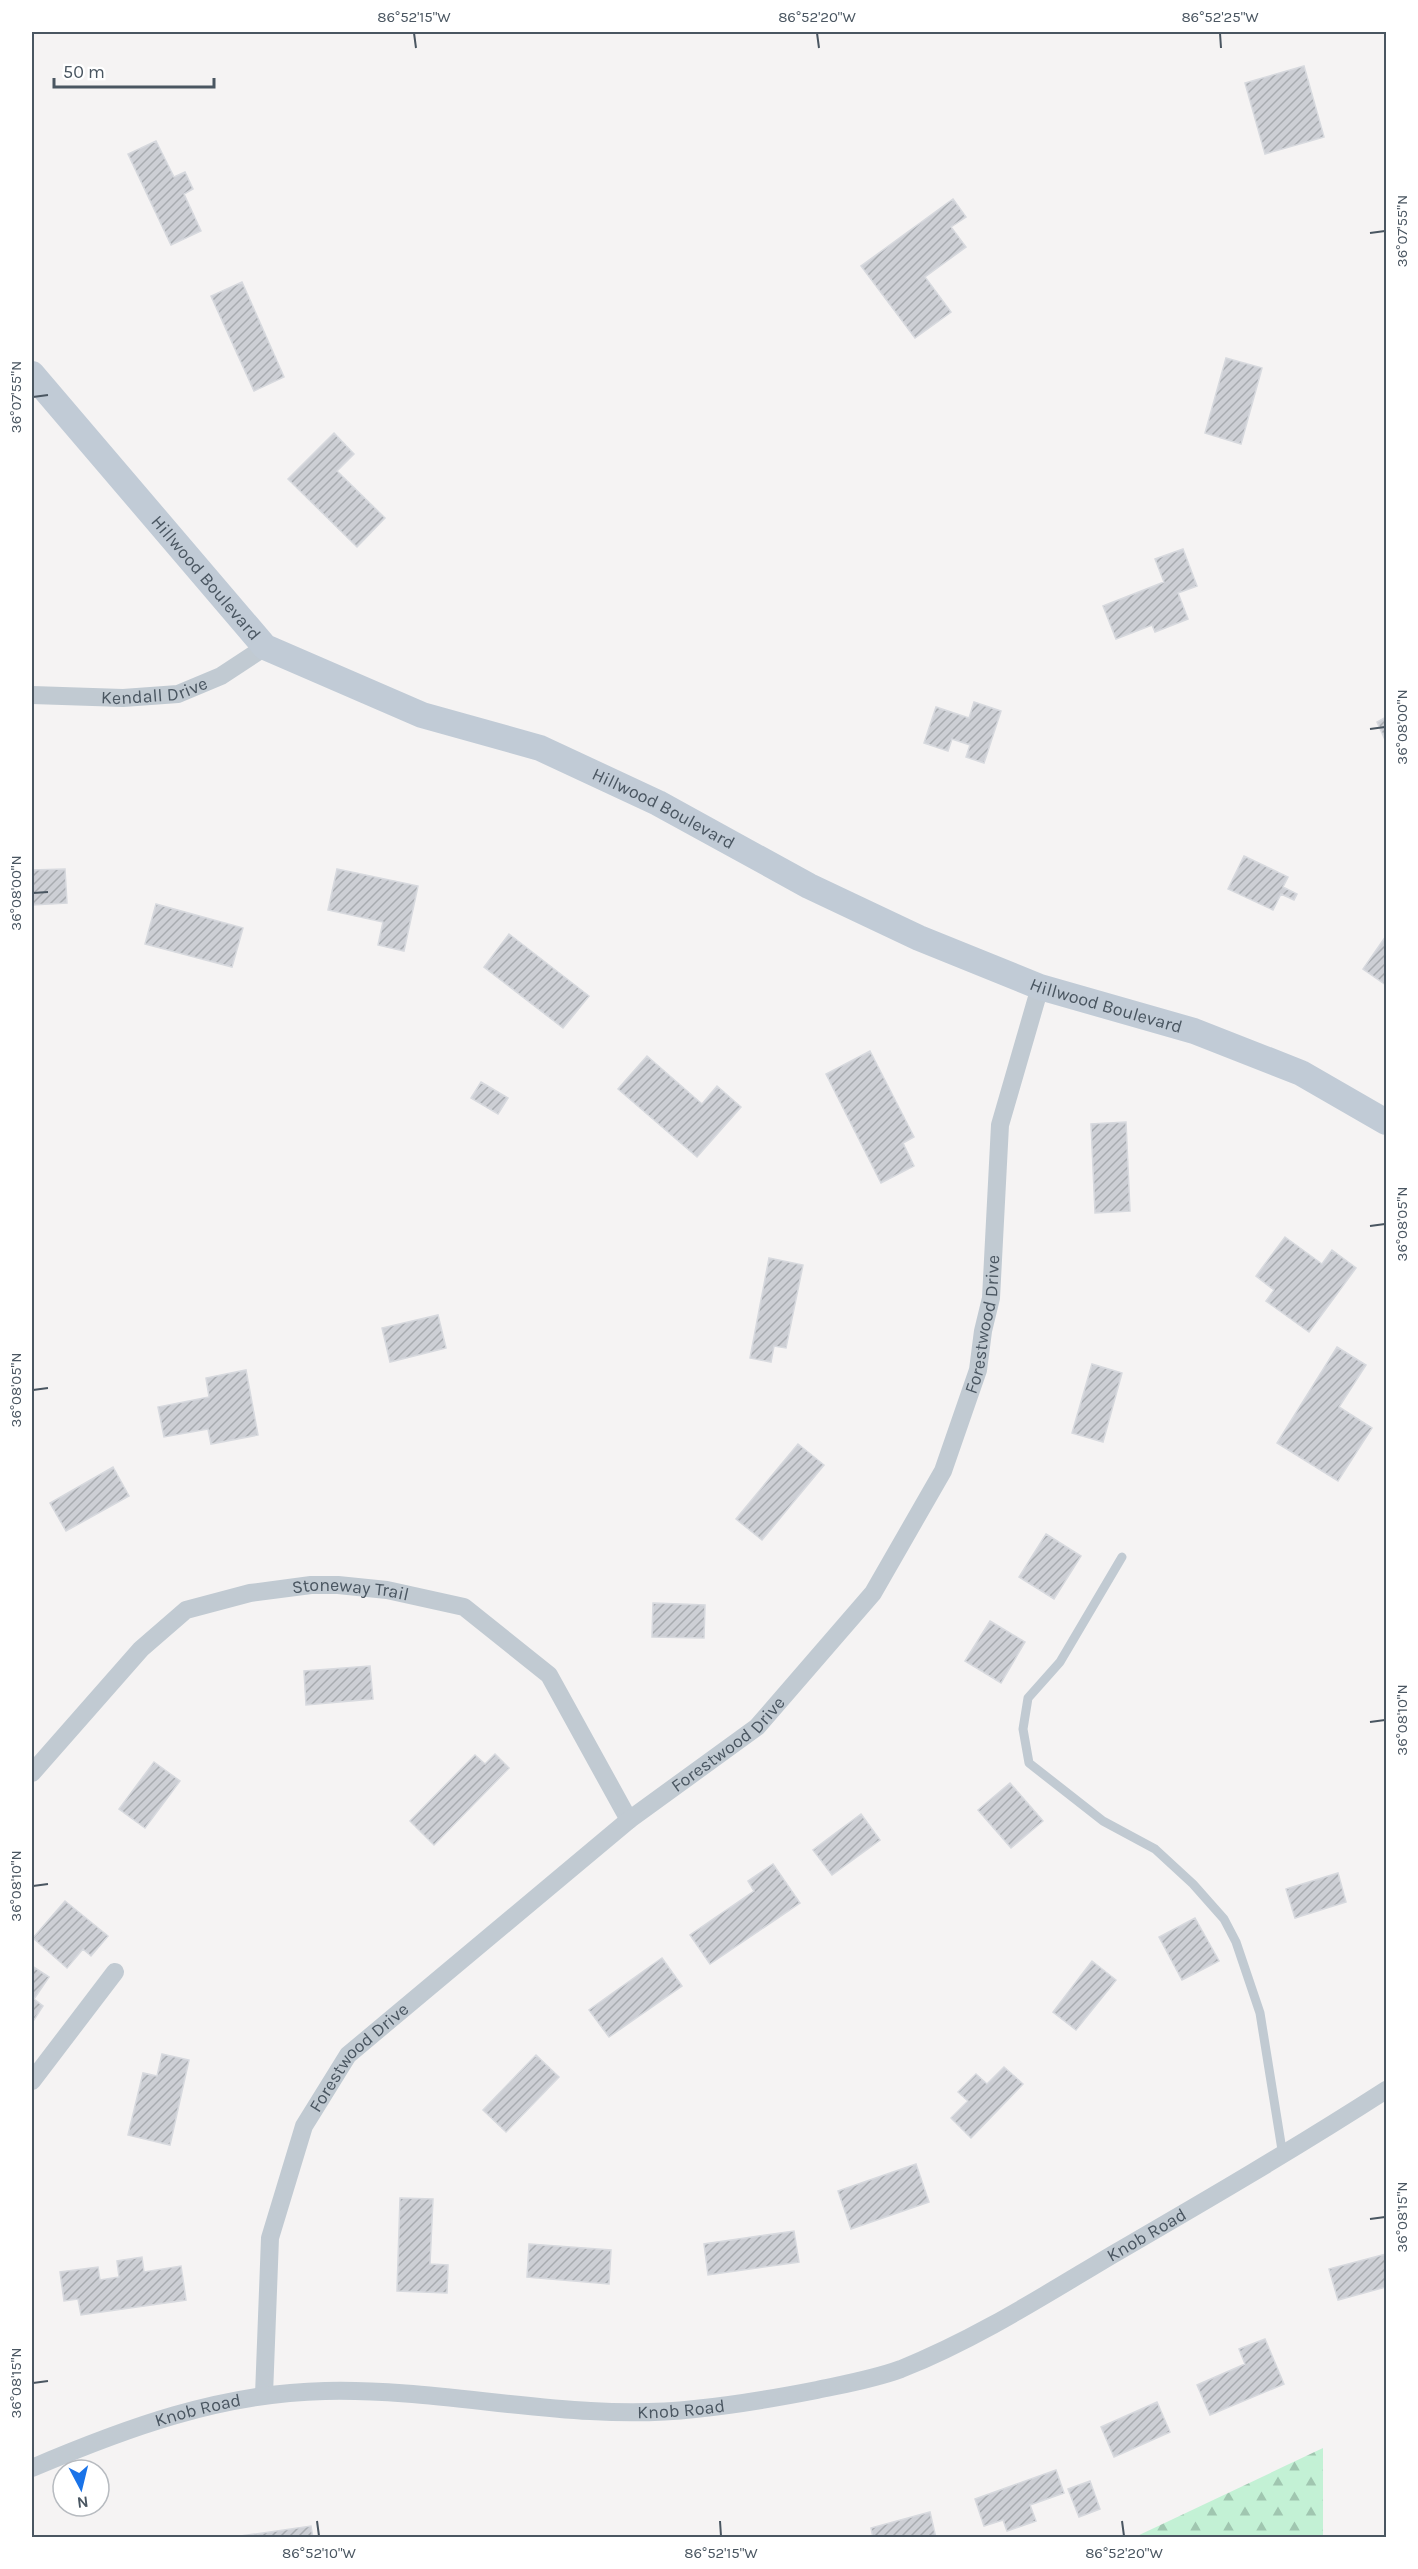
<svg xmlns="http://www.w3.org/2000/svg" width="1418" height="2569" font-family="Karla,sans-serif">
	<defs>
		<pattern id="forest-firs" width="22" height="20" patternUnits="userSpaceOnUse" patternTransform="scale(1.5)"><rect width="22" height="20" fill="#c3f1d5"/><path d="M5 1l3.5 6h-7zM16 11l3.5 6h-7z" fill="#a0c6b0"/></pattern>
		<pattern id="building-hatch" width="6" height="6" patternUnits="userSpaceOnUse" patternTransform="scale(1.5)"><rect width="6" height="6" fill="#cdcfd5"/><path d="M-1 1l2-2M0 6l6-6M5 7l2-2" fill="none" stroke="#a8abb0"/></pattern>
	</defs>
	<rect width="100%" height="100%" fill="#f5f3f3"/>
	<path fill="url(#forest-firs)" d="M1323,2448V2537H1135Z"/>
	<path fill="url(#building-hatch)" stroke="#d7d9de" stroke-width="1.5" d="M1304,66L1324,137L1265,154L1245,83Z
		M156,141L174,177L185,172L193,189L184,194L201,231L171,245L128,154Z
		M953,199L966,217L951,227L966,247L925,277L951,312L915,338L861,266Z
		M242,282L284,377L254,391L211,296Z
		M1226,358L1262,368L1241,444L1205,433Z
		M334,433L354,454L337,471L385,518L357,547L288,479Z
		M1183,549L1197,586L1178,593L1188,619L1155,632L1152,625L1116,639L1103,606L1164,582L1155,559Z
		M974,702L1001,711L984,763L966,757L970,745L952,739L948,751L924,743L936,707L969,718Z
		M1386,717V742L1377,722Z
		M1244,856L1288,877L1283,887L1297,894L1294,900L1281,894L1273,910L1228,889Z
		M65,869L67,903L32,905V870Z
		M337,869L418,886L404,951L378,945L383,922L328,910Z
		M156,904L243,928L232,967L145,944Z
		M509,934L589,996L563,1028L484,967Z
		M1386,936V985L1363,969Z
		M870,1051L914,1137L903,1143L914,1166L881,1183L826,1074Z
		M647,1056L702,1104L717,1086L741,1107L697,1157L618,1089Z
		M481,1082L508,1098L498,1114L471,1098Z
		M1126,1122L1130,1211L1095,1213L1091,1124Z
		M1285,1237L1322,1264L1332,1250L1356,1268L1309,1332L1266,1301L1274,1290L1256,1276Z
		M769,1258L803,1265L786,1348L774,1346L771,1362L750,1358Z
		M438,1315L446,1348L390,1362L382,1328Z
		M1337,1347L1366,1365L1339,1407L1372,1428L1338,1481L1277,1443Z
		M1092,1364L1122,1373L1103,1442L1072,1433Z
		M246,1370L258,1435L211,1444L208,1429L164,1437L158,1407L209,1397L206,1378Z
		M798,1444L824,1465L762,1540L736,1519Z
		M113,1467L129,1496L66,1531L50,1503Z
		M1046,1534L1081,1556L1054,1599L1019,1577Z
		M653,1603L705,1605L704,1638L652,1637Z
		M990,1621L1025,1642L1001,1683L965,1661Z
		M370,1666L373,1699L306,1705L304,1671Z
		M495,1754L509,1768L434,1845L410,1821L475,1755L485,1764Z
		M154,1762L180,1781L145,1828L119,1809Z
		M1010,1783L1043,1821L1011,1848L978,1810Z
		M861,1814L880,1840L832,1875L813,1850Z
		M773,1864L800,1903L710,1964L690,1935L754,1891L748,1881Z
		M1338,1873L1346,1902L1295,1918L1286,1889Z
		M65,1901L108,1936L91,1956L83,1949L67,1968L33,1938Z
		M1195,1918L1219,1961L1182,1980L1159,1937Z
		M662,1958L682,1986L609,2037L589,2010Z
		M1092,1961L1116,1980L1076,2030L1053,2012Z
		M32,1966L49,1977L34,1999L43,2006L32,2023Z
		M162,2054L189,2060L170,2145L128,2135L143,2073L157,2076Z
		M536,2055L559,2077L506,2132L483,2110Z
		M1004,2067L1023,2084L971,2138L951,2118L968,2101L958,2092L976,2074L987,2084Z
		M916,2164L929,2202L851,2229L838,2191Z
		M400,2198L433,2199L430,2264L448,2265L447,2293L397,2291Z
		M794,2231L799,2262L708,2275L704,2244Z
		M529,2244L611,2250L609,2284L527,2277Z
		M1386,2254V2287L1338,2300L1329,2269Z
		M142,2257L144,2272L181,2266L186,2300L81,2315L78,2299L64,2301L60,2272L98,2267L100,2280L119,2277L117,2261Z
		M1265,2339L1284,2384L1210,2415L1197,2385L1245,2364L1239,2349Z
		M1157,2402L1170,2432L1114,2457L1101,2427Z
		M1056,2470L1064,2493L1030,2505L1036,2521L1007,2531L1003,2520L984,2526L975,2499Z
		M1090,2481L1100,2509L1079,2517L1068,2489Z
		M930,2512L936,2538H873L871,2528Z
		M311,2526L313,2538H234V2537Z"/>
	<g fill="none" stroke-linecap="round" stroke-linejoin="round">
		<path stroke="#c1cad2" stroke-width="9" d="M1122,1557L1060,1662L1028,1698L1023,1729L1029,1763L1103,1821L1155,1849L1193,1884L1224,1919L1236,1942L1260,2013L1283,2156"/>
		<g stroke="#c1cad2" stroke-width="18">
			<path id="s1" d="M32,695L123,698L178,694L221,676L265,647"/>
			<path id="s2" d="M32,1773L141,1649L186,1610L250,1593L311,1585H338L387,1590L464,1607L549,1675L629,1820"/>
			<path d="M32,2081L115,1972"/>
			<path id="s3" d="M264,2395L270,2238L304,2126L348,2055L629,1820L757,1727L873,1593L943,1471L978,1370L983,1331L991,1298L1000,1125L1040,987"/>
			<path id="s4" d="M32,2468C126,2428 221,2393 325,2391C448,2388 571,2423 695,2409C735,2405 776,2398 817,2390C845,2384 874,2379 901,2369C976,2339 1043,2296 1112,2255C1205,2201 1296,2148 1386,2090"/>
		</g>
		<path stroke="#c1cbd6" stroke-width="26" id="s5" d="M32,374L265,647L422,715L540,748L658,803L809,886L919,938L1040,987L1194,1031L1301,1073L1386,1122"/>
	</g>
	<path fill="none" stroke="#4a5661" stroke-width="2" d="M414,33L416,48M817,33L819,48M1220,33L1221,48M1370,233L1385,231M33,397L48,395M1370,729L1385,727M33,893L48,892M1370,1226L1385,1224M33,1390L48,1388M1370,1722L1385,1720M33,1886L48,1884M1370,2219L1385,2217M33,2383L48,2381M317,2521L319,2536M720,2521L721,2536M1122,2521L1124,2536"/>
	<g text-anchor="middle" stroke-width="5" stroke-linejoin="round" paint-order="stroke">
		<g font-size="18" fill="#4a5661" stroke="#fff">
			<text dy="6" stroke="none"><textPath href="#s5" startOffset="268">Hillwood Boulevard</textPath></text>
			<text dy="6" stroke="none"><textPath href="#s1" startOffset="123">Kendall Drive</textPath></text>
			<text dy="6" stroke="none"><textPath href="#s5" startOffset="790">Hillwood Boulevard</textPath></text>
			<text dy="6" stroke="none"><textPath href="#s5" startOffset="1276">Hillwood Boulevard</textPath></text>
			<text dy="6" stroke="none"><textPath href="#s3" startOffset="1353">Forestwood Drive</textPath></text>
			<text dy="6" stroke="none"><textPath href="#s2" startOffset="392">Stoneway Trail</textPath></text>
			<text dy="6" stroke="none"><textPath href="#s3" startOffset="849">Forestwood Drive</textPath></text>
			<text dy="6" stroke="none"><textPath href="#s3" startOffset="363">Forestwood Drive</textPath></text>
			<text dy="6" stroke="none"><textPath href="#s4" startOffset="1166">Knob Road</textPath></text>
			<text dy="6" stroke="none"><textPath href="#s4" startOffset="662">Knob Road</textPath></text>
			<text dy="6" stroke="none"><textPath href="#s4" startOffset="176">Knob Road</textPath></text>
		</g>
	</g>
	<rect width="1418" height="2569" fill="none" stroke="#ffffff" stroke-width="66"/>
	<g transform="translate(81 2488) rotate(173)"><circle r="28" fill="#ffffff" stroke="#b7bbc0" stroke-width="1.5"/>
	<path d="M0-4.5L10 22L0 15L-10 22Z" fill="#1a73e8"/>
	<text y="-9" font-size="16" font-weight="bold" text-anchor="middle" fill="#4a5661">N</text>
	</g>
	<path d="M54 78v9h160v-9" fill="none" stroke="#4a5661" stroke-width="3"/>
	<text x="63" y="78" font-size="18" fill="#4a5661" stroke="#ffffff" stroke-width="4.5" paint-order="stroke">50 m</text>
	<rect x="33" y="33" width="1352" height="2503" fill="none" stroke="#4a5661" stroke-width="2"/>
	<g font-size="15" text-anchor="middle" fill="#4a5661">
		<text x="414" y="22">86°52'15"W</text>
		<text x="817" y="22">86°52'20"W</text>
		<text x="1220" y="22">86°52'25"W</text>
		<text transform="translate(1402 231) rotate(-90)" y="5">36°07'55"N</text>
		<text transform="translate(16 397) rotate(-90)" y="5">36°07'55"N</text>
		<text transform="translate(1402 727) rotate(-90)" y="5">36°08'00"N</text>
		<text transform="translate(16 893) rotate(-90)" y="5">36°08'00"N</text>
		<text transform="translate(1402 1224) rotate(-90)" y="5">36°08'05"N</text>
		<text transform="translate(16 1390) rotate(-90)" y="5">36°08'05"N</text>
		<text transform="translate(1402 1720) rotate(-90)" y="5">36°08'10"N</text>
		<text transform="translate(16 1886) rotate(-90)" y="5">36°08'10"N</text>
		<text transform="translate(1402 2217) rotate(-90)" y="5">36°08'15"N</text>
		<text transform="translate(16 2383) rotate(-90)" y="5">36°08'15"N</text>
		<text x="319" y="2558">86°52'10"W</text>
		<text x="721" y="2558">86°52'15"W</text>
		<text x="1124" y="2558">86°52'20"W</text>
	</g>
</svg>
